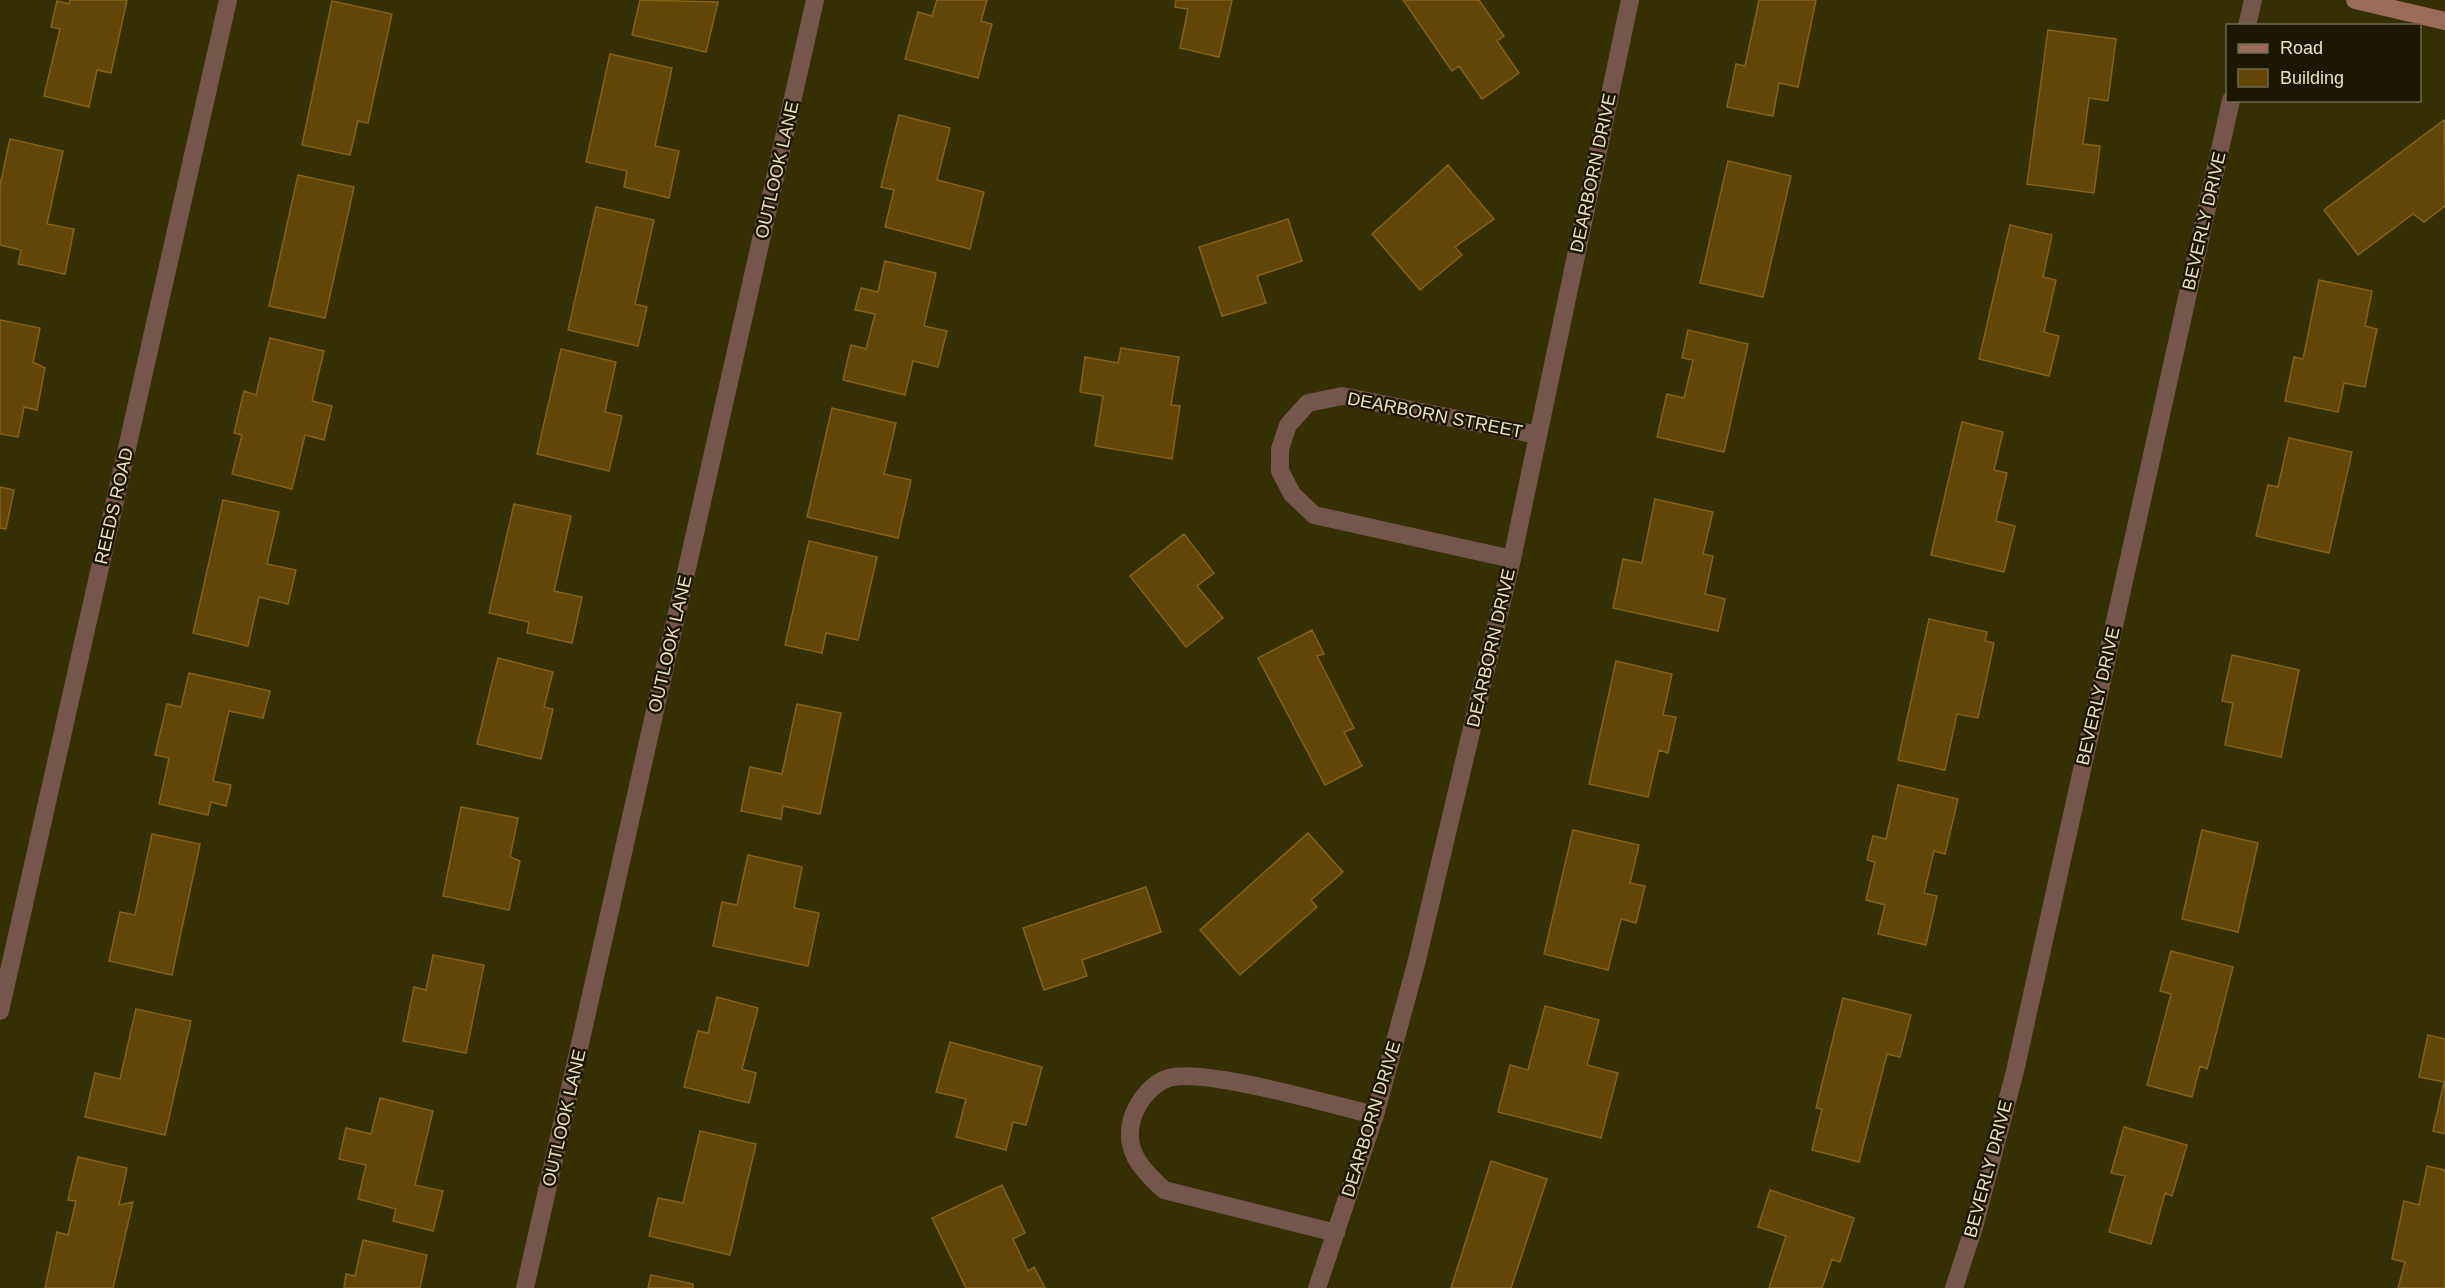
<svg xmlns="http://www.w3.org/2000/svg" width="2445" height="1288" font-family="Arial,sans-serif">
	<rect width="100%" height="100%" fill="#352f04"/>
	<path fill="#624608" stroke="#856115" stroke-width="1.5" d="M70,0H127L111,73L97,70L89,107L44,96L60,29L51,27L57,1L69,4Z
		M640,0L718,2L706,52L632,35Z
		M937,0H987L981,21L992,24L978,78L905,59L918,12L932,16Z
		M1176,0H1232L1219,57L1180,48L1188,9L1175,7Z
		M1403,0H1479L1504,36L1497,41L1519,73L1482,99L1459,66L1452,71Z
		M1759,0H1816L1798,87L1779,83L1773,116L1727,107L1736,64L1745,66Z
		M332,1L392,14L368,123L358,121L350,155L302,145Z
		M2048,30L2116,39L2108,101L2089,98L2083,144L2100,146L2094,193L2027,184Z
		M610,54L672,68L655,146L679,151L669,198L624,187L627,171L586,162Z
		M899,115L950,128L937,180L984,192L970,249L885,227L894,190L881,187Z
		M2444,120L2445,206L2424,222L2413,214L2358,255L2324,210Z
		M10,139L63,151L47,224L74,229L65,274L18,264L21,250L0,245V185Z
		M1728,161L1791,176L1763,297L1700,283Z
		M1448,165L1494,219L1455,247L1462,255L1420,290L1372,234Z
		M298,175L354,187L325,318L269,306Z
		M596,207L654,220L635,304L647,307L638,346L568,330Z
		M1288,219L1302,261L1257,276L1266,303L1222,316L1199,247Z
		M2010,225L2052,235L2043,277L2056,280L2044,332L2059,336L2049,376L1979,359Z
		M885,261L936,273L924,326L947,331L938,367L913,361L905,395L843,380L851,345L866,349L875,314L855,310L861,288L878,292Z
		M2319,280L2372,291L2365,326L2377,329L2365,387L2344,383L2338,412L2285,401L2294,357L2303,359Z
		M0,320L40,328L33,362L45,368L37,410L24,407L18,437L0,434Z
		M1688,330L1748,344L1724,452L1657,437L1667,394L1684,398L1693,360L1682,358Z
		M270,338L324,351L312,401L332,406L324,440L305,435L292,489L232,474L242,435L234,433L244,391L256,395Z
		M1121,348L1179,357L1171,405L1180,406L1172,459L1095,446L1103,396L1080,392L1085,357L1118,363Z
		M561,349L616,362L605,412L622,416L609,471L537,454Z
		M832,408L896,423L884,474L911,480L898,538L807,517Z
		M1962,422L2003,432L1994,470L2007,473L1996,521L2015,526L2004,572L1931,555Z
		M2289,438L2352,452L2329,553L2256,536L2268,485L2278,487Z
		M0,487L14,490L6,529L0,528Z
		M1655,499L1713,512L1703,554L1713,556L1705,594L1725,599L1718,631L1613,608L1623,559L1642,563Z
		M223,500L279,512L267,564L296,570L288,604L259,597L248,646L193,633Z
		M514,504L571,516L554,591L582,597L572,643L527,633L529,622L489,613Z
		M1184,534L1214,573L1197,586L1223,618L1186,647L1130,576Z
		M809,541L877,557L858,640L826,633L822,653L785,645Z
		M1929,619L1987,632L1985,641L1994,643L1978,718L1957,714L1945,770L1898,760Z
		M1312,630L1324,654L1317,656L1354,728L1344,732L1362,766L1325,785L1258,658Z
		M2232,655L2299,670L2281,757L2225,745L2233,703L2222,701Z
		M498,658L553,672L544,707L553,709L541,759L477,744Z
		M1616,661L1672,674L1663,715L1676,717L1668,753L1659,750L1648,797L1589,784Z
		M189,673L270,691L263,718L229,711L213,781L231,785L226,806L211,802L208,815L159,804L169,758L155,755L167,704L181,707Z
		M797,704L841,713L820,814L783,806L781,819L741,811L750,767L782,774Z
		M1898,785L1958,799L1945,854L1934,851L1924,893L1937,896L1926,945L1878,934L1885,905L1866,900L1875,862L1867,860L1873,836L1886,839Z
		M461,807L518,818L510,857L520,861L509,910L443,896Z
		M1573,830L1639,845L1630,883L1645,886L1636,923L1621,919L1608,970L1544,954Z
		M2202,830L2258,843L2238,932L2182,919Z
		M1308,833L1343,872L1311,900L1317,907L1240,975L1200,930Z
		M152,834L200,844L172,975L109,961L120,912L135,915Z
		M748,855L802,867L794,908L819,913L808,966L713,946L722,902L737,905Z
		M1146,887L1161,932L1082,960L1087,976L1044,990L1023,928Z
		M2171,951L2233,967L2207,1069L2200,1066L2192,1097L2147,1085L2171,994L2160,991Z
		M433,955L484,965L466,1053L403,1041L414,987L426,990Z
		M717,997L758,1008L742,1069L756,1073L749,1103L684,1087L698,1031L708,1033Z
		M1843,998L1911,1015L1900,1057L1887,1054L1859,1162L1812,1150L1822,1109L1816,1108Z
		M1545,1006L1599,1020L1587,1065L1618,1073L1601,1138L1498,1112L1510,1065L1528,1070Z
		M136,1009L191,1021L165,1135L85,1117L95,1073L120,1079Z
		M2428,1035L2445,1039V1134L2433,1131L2444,1082L2419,1077Z
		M950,1042L1042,1067L1026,1125L1013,1122L1006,1150L956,1137L966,1099L936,1092Z
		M380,1098L433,1111L415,1185L443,1191L433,1231L393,1221L396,1209L358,1199L366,1165L339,1159L346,1128L371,1134Z
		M2124,1127L2187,1145L2172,1196L2165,1193L2151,1244L2109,1232L2125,1176L2111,1173Z
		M700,1131L756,1144L730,1255L649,1236L658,1198L683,1203Z
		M78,1157L127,1168L119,1205L133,1202L113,1288H45L57,1232L68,1235L76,1201L68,1200Z
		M1491,1161L1547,1179L1511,1288H1451Z
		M2427,1166L2445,1170V1288H2398L2405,1262L2392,1259L2404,1201L2419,1205Z
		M1002,1185L1025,1233L1013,1239L1028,1271L1034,1267L1045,1288H966L932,1218Z
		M1770,1190L1854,1218L1840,1262L1832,1259L1822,1288H1769L1786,1236L1758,1227Z
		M363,1240L427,1255L420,1288H344L346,1274L355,1276Z
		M651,1275L693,1284V1288H648Z"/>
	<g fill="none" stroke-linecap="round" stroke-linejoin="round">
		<path stroke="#75564b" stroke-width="18" d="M2247,26L2253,0
			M1512,559L1314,515L1292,494L1280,471V449L1288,425L1308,403L1342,396L1538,435
			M0,1011L228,0
			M1336,1233L1164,1190C1141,1169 1122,1149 1133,1116C1139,1100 1152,1083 1169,1078C1203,1067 1335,1106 1375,1115
			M525,1288L815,0
			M1317,1288L1375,1115L1417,960L1512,559L1630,0
			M1954,1288L1974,1227L2015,1071L2231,100"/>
		<path stroke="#9b6b5a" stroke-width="18" d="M2355,0L2445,21"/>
	</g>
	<g text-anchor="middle" stroke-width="5" stroke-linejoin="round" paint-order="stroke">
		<g font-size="18" fill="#e8e3be" stroke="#1b1700">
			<text transform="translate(777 170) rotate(-77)" y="6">OUTLOOK LANE</text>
			<text transform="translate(1593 173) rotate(-78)" y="6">DEARBORN DRIVE</text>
			<text transform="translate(2204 221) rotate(-77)" y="6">BEVERLY DRIVE</text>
			<text transform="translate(1435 415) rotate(11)" y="6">DEARBORN STREET</text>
			<text transform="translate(114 506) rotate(-77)" y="6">REEDS ROAD</text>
			<text transform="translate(670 644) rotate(-77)" y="6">OUTLOOK LANE</text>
			<text transform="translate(1491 648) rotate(-77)" y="6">DEARBORN DRIVE</text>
			<text transform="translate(2098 696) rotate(-77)" y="6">BEVERLY DRIVE</text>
			<text transform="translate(564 1118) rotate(-77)" y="6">OUTLOOK LANE</text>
			<text transform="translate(1371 1119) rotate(-73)" y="6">DEARBORN DRIVE</text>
			<text transform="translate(1988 1169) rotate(-75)" y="6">BEVERLY DRIVE</text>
		</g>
	</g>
	<rect x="2226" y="24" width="195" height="78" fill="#1b1700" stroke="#6d694c" stroke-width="1.5"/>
	<rect x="2238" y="44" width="30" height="9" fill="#9b6b5a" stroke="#6d694c" stroke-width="1.5"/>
	<text x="2280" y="54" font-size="18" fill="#e8e3be">Road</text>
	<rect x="2238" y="69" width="30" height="18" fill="#624608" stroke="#6d694c" stroke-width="1.5"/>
	<text x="2280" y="84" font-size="18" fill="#e8e3be">Building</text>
</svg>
